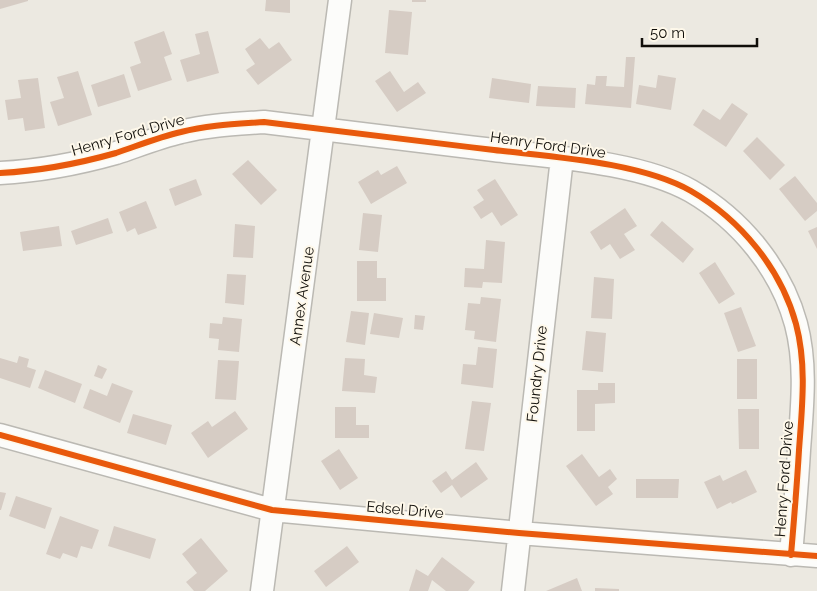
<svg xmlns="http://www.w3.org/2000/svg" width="817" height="591" font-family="Raleway,sans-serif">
	<rect width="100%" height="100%" fill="#ece9e1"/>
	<path fill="#d6ccc4" d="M0,0H28V1L0,9Z
		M266,0H290V13L265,11Z
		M412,0H426V2H412Z
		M389,10L412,12L408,55L385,53Z
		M164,31L172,54L164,57L172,80L138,91L130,67L141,63L134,42Z
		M208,31L219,73L187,82L180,60L200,54L195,34Z
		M260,38L269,49L279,42L292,60L258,85L246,70L255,64L245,49Z
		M626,57H635L631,108L585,104L587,84L595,85L596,76H607L606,86L624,87Z
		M78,71L92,115L58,126L50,102L64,98L57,77Z
		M390,71L404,92L418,82L426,93L397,112L375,81Z
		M124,74L131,97L98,107L91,85Z
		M658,75L676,78L671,110L636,104L639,85L656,88Z
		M38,78L45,128L25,131L23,118L8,120L5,100L21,98L18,80Z
		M492,78L531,84L529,103L489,98Z
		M538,86L576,88L575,108L536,106Z
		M732,103L748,114L726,147L693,125L703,109L720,120Z
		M757,137L785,165L770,180L743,151Z
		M248,160L277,190L261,205L232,174Z
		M397,166L407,183L371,204L358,182L378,170L381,175Z
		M795,176L817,203V211L805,221L779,189Z
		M196,179L202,195L175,206L169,189Z
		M495,179L518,215L501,226L492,212L481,219L473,207L484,200L477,190Z
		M146,201L157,228L138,235L135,228L127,232L119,212Z
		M625,208L637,226L624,234L635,250L620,259L610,244L601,250L590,232Z
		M363,213L382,215L378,252L359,250Z
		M108,218L113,233L76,245L71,231Z
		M662,221L694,249L683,263L650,235Z
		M235,224L255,226L253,258L233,257Z
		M59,226L62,246L23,251L20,232Z
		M817,227V249L808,231Z
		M486,240L505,242L502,283L483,282L482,288L464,287L465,268L484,269Z
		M357,261H377V278H386V301H357Z
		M715,262L735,294L719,304L699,273Z
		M227,274L246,275L244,305L225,303Z
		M594,277L614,279L612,319L591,318Z
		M481,297L501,299L496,342L474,339L475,331L465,330L468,303L480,304Z
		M741,307L756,346L738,352L724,313Z
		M351,311L369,313L365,345L346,342Z
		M374,313L403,318L399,338L370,334Z
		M415,315L425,316L423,330L414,329Z
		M223,317L242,319L239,352L218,350L219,339L209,338L210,323L222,324Z
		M586,331L606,333L603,372L582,370Z
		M478,347L497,349L493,388L461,384L463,364L476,365Z
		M19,356L29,359L27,367L36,370L30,388L0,378V358L17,363Z
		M345,358L365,359L364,375L377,377L375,393L342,391Z
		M737,359H757V399H737Z
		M218,360L239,361L236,400L215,399Z
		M98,365L107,369L102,379L94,376Z
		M45,370L82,384L75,403L38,388Z
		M112,383L133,391L120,423L83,408L90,389L107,396Z
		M598,383H615V403L595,404V431H577V390H598Z
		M472,401L491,403L484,451L465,449Z
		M335,407H356V425H369V438H335Z
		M738,409H759V449H739Z
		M235,411L248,429L208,458L191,433L208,421L212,427Z
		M133,414L172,425L166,445L127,433Z
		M339,449L358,478L340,490L321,461Z
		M582,454L599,477L610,469L617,479L608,487L613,494L596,506L566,466Z
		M476,462L488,479L461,498L452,485L441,493L432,481L446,471L452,480Z
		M746,470L757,492L732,504L731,502L717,509L704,482L720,475L723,481Z
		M636,479H679L678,498H636Z
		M0,492L6,493L1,510H0Z
		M16,496L52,508L45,529L9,516Z
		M60,516L99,530L92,549L81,546L77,558L63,553L60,559L46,554Z
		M114,526L156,539L150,559L108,546Z
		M201,538L228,571L205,591H194L186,582L197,573L182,554Z
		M347,546L359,562L326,587L314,571Z
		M442,557L475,582L468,591H446L432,580L428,591H409L416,569L428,576Z
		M577,578L582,591H546Z
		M595,588L619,589V591H595Z"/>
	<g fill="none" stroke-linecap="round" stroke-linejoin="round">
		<defs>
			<path id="minor" d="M0,173C40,171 77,164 116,153C137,146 159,137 181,132C208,125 236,124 264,122C340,131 417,141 494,150C552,157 640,162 691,191C741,220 781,269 796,324C807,365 802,408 799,450C797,485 794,520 791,555
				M0,435L272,510L519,533L817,556
				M262,591L340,0
				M513,591L562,158"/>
		</defs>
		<use href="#minor" stroke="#bbb9b3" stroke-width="25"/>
		<use href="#minor" stroke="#fcfcfa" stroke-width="22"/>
		<defs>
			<path id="cycleway" d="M0,173C40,171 77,164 116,153C137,146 159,137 181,132C208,125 236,124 264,122C340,131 417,141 494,150C552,157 640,162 691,191C741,220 781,269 796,324C807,365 802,408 799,450C797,485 794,520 791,555
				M0,435L272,510L519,533L817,556"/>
		</defs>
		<use href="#cycleway" stroke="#fef8ea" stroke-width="9"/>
		<use href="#cycleway" stroke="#e8590c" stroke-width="6"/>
	</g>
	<g text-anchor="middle" stroke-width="4" stroke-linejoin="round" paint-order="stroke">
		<g font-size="15" fill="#100e09" stroke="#fef8ea">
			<text transform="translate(128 135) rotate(-16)" y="5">Henry Ford Drive</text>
			<text transform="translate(548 145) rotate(8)" y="5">Henry Ford Drive</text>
			<text transform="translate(302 296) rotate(-82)" y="5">Annex Avenue</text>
			<text transform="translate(537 374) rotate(-84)" y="5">Foundry Drive</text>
			<text transform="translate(784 479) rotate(-86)" y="5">Henry Ford Drive</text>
			<text transform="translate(405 510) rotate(5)" y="5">Edsel Drive</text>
		</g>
	</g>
	<path d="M642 38v8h115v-8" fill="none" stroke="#100e09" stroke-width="2.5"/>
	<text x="650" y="38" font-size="15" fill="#100e09" stroke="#fef8ea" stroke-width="4" paint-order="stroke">50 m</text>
</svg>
